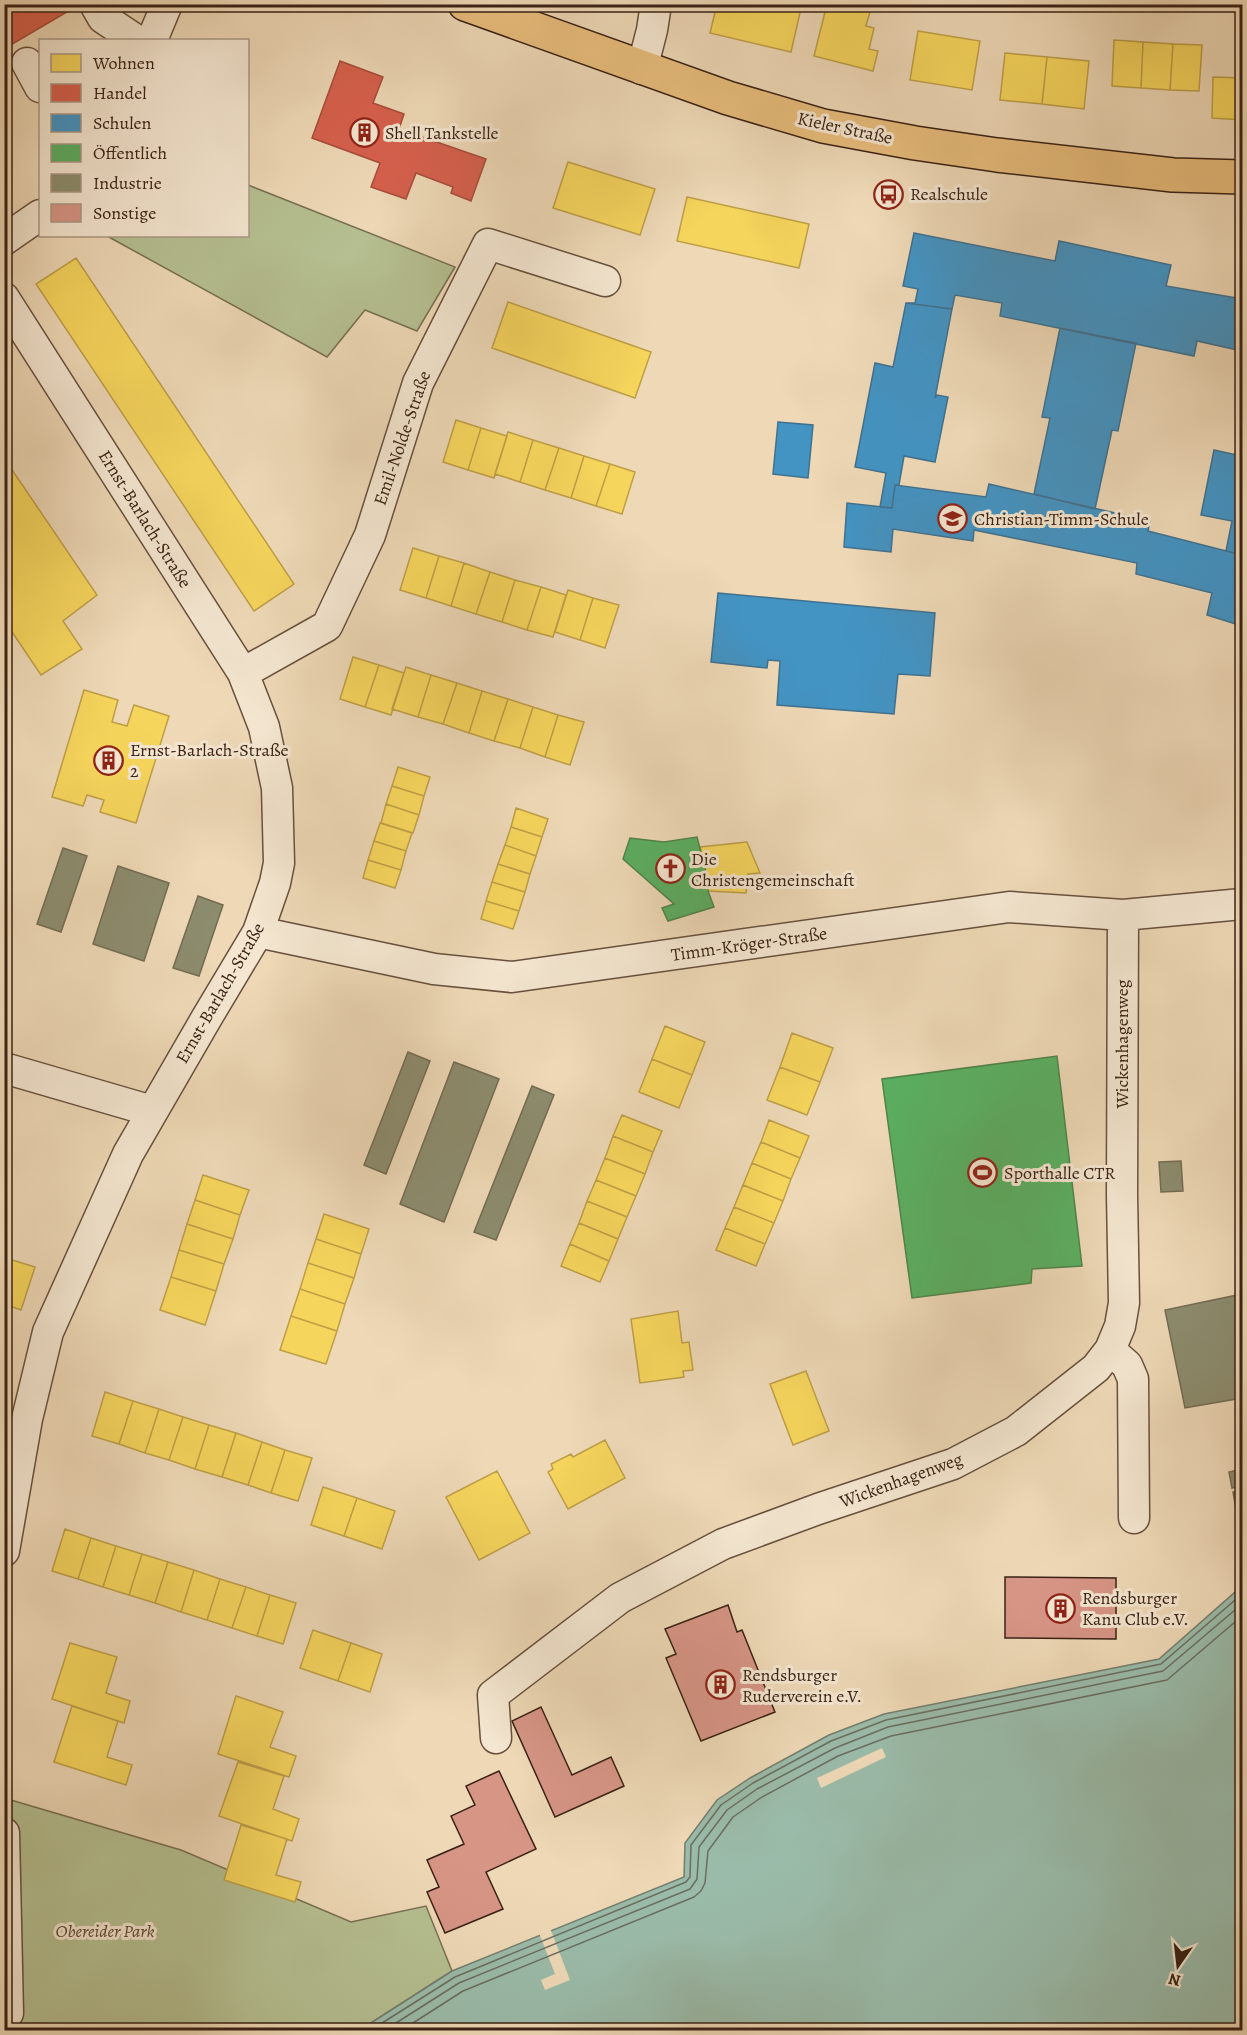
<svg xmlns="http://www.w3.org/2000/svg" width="1247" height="2035" font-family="Alegreya,serif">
	<rect width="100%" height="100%" fill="#eed8b6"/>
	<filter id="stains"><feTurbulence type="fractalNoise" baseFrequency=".00333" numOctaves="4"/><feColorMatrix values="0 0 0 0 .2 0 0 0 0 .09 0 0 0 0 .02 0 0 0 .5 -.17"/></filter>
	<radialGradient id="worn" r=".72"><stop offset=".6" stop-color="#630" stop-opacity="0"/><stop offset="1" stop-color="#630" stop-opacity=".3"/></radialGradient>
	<path fill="#b5bf91" stroke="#787053" stroke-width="1.5" d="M248,185L455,267L417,331L365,310L327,357L107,236H248Z
		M4,1798L181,1850L351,1922L426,1906L452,1971L360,2030H5Z"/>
	<path fill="#9abba9" stroke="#747e6e" stroke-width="1.5" d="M1242,1586V2030H360L452,1971L684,1877L685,1843L717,1800L750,1778L829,1735L884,1714L1159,1659Z"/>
	<path fill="#eed8b6" d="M882,1748L886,1757L821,1788L817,1778Z
		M550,1928L570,1980L545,1990L541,1980L555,1974L539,1933Z"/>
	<path fill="#f6d55c" stroke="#be9f47" stroke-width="1.5" d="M717,4H802L791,52L710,33Z
		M827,4H857L871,8L866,26L874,28L869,49L878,51L873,71L814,56Z
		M918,31L980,41L972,90L910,80Z
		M1114,40L1143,42L1141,88L1112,86Z
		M1143,42L1173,44L1170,90L1141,88Z
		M1173,44L1202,45L1199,91L1170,90Z
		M1005,53L1047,57L1042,104L1000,100Z
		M1047,57L1089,61L1084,109L1042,104Z
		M1213,77L1242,78V120L1212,118Z
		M568,162L655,189L640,235L553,208Z
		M687,197L809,224L799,268L677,241Z
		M76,258L294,584L254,611L36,284Z
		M508,302L651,352L635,398L492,348Z
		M456,420L481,428L468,470L443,462Z
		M481,428L507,436L494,478L468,470Z
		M508,432L533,440L520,482L495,474Z
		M533,440L559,448L545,490L520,482Z
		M559,448L584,456L571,498L545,490Z
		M584,456L610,464L596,506L571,498Z
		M4,458L97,595L63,621L82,649L41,675L4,620Z
		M610,464L635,472L622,514L596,506Z
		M413,548L439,556L426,598L400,590Z
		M439,556L464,563L451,606L426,598Z
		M464,563L490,572L476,614L451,606Z
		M490,572L515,580L502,622L476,614Z
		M515,580L541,587L527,630L502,622Z
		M541,587L566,595L553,637L527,630Z
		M568,590L593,598L580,640L555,632Z
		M593,598L619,605L605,648L580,640Z
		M353,657L379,665L365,707L340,699Z
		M379,665L404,673L391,715L365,707Z
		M406,667L431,675L418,717L392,709Z
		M431,675L457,683L443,724L418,717Z
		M457,683L482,691L469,733L443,724Z
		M84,690L118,700L112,722L127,726L134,705L169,716L136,823L100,812L104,800L87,795L83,806L52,797Z
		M482,691L508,699L494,741L469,733Z
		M508,699L533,707L520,748L494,741Z
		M533,707L558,715L545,757L520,748Z
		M558,715L584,722L570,765L545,757Z
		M398,767L430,777L424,796L392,786Z
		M392,786L424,796L419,815L386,804Z
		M386,804L419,815L413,833L381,823Z
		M516,808L548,819L542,837L511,827Z
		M380,823L412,833L406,851L374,841Z
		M511,827L542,837L536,856L505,845Z
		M374,841L406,851L401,870L368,860Z
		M747,842L760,873L748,874L746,893L708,891V880L700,847Z
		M505,845L536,856L530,874L498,864Z
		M368,860L401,870L395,888L363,878Z
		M498,864L530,874L525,892L492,882Z
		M492,882L525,892L519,911L486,901Z
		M486,901L519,911L513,929L481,919Z
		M665,1026L705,1042L692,1075L652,1059Z
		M792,1033L833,1048L820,1082L780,1067Z
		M652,1059L692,1075L679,1108L639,1092Z
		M780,1067L820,1082L807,1115L767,1100Z
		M622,1115L662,1131L653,1152L613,1136Z
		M769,1120L809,1136L800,1158L761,1142Z
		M613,1136L653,1152L645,1174L605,1158Z
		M761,1142L800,1158L791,1179L752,1163Z
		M605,1158L645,1174L636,1196L596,1180Z
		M752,1163L791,1179L783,1201L743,1185Z
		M203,1175L249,1190L240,1215L195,1200Z
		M596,1180L636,1196L627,1217L587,1201Z
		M743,1185L783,1201L774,1223L734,1207Z
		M195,1200L240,1215L233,1239L187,1224Z
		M587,1201L627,1217L618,1239L579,1223Z
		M734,1207L774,1223L765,1244L725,1228Z
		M324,1214L369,1229L361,1254L316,1239Z
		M579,1223L618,1239L609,1261L570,1244Z
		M187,1224L233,1239L224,1264L179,1250Z
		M725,1228L765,1244L756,1266L716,1250Z
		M316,1239L361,1254L354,1278L308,1263Z
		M570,1244L609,1261L600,1282L561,1266Z
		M179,1250L224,1264L216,1291L171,1277Z
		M9,1259L35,1267L21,1310L4,1304V1274Z
		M308,1263L354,1278L345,1304L300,1289Z
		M171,1277L216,1291L205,1325L160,1310Z
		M300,1289L345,1304L337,1331L291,1316Z
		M678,1311L682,1343L689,1342L693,1370L683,1371L684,1377L640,1383L631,1319Z
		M291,1316L337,1331L326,1364L280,1350Z
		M806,1371L829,1431L793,1445L770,1384Z
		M105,1392L133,1401L119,1444L92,1436Z
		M133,1401L159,1409L145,1453L119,1444Z
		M159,1409L183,1417L169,1460L145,1453Z
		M183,1417L209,1425L195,1469L169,1460Z
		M209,1425L236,1433L222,1477L195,1469Z
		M236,1433L262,1442L248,1485L222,1477Z
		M605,1440L625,1478L568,1509L548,1472L553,1469L551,1464L571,1454L573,1457Z
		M262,1442L285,1450L271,1493L248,1485Z
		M285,1450L312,1458L298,1501L271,1493Z
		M497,1471L530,1533L479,1560L446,1497Z
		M323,1487L357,1498L344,1536L311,1525Z
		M357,1498L395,1511L382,1549L344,1536Z
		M65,1529L91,1538L78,1579L52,1571Z
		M91,1538L116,1546L103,1587L78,1579Z
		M116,1546L142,1554L129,1595L103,1587Z
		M142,1554L168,1562L155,1603L129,1595Z
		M168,1562L194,1570L181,1612L155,1603Z
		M194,1570L220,1579L207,1620L181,1612Z
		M220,1579L246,1587L232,1628L207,1620Z
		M246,1587L270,1595L257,1636L232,1628Z
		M270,1595L296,1603L283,1644L257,1636Z
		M313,1630L351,1643L338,1681L300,1668Z
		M70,1643L117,1657L106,1693L130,1701L124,1723L52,1699Z
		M351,1643L382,1654L370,1692L338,1681Z
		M236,1696L283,1712L270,1747L296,1756L289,1777L218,1754Z
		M72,1706L118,1721L107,1757L132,1765L126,1785L54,1762Z
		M238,1762L284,1776L273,1809L299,1819L292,1841L219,1816Z
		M241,1825L287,1839L276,1875L301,1882L295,1902L224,1880Z"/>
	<path fill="#d6604d" stroke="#a74d3c" stroke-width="1.5" d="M4,4H69L72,9L4,49Z
		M340,61L383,77L373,103L404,114L399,129L486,159L471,201L451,193L453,187L416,173L406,199L371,187L380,163L312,138Z"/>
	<path fill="#4393c3" stroke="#40718f" stroke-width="1.5" d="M914,233L1055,261L1059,241L1171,265L1166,286L1242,299V351L1197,341L1194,356L1000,316L1002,303L955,295L952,309L906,303H915L918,289L903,286Z
		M906,303L952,309L935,398L937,395L948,397L935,462L904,456L899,485H895L892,508L880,507L886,473L855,467L875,363L893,367Z
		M1060,328L1136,343L1118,431L1112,430L1095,509L1034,494L1050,418L1042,417Z
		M778,422L813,425L808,478L773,474Z
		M1214,450L1242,456V545L1241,555L1226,551L1232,521L1201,515Z
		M989,484L1150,521L1148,531L1242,555L1238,578L1242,579V626L1207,615L1212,593L1136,574L1137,563L974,530L973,541L893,529L891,552L844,547L847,503L892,508L895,485L986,497Z
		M718,593L935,613L930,676L898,674L894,714L777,705L780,661L768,660L767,668L711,662Z"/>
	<path fill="#5aae61" stroke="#50844a" stroke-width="1.5" d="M697,837L708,880V891L714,907L668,921L662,908L674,904L623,859L630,838L664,842Z
		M1057,1056L1082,1266L1032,1269L1031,1283L912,1298L882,1079Z"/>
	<path fill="#8c8c6e" stroke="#736c53" stroke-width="1.5" d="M63,848L87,856L61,932L37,924Z
		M118,866L169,883L144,961L93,944Z
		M198,896L223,905L199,976L173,968Z
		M408,1052L430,1061L386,1174L364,1165Z
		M454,1062L499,1079L444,1222L400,1204Z
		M532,1086L554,1095L496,1240L474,1232Z
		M1181,1161L1183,1191L1161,1192L1159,1162Z
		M1242,1294V1398L1185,1408L1165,1310Z
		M1242,1469V1486L1232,1488L1229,1472Z
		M1242,1490V1507L1236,1509L1233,1492Z"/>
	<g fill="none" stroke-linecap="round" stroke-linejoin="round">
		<path stroke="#6a6e5f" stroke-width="1.5" d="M371,2030L455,1977L686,1882L690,1877L691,1845L721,1805L753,1783L831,1741L886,1720L1161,1664L1242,1594
			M385,2030L459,1983L690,1889L697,1879L699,1847L727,1810L757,1789L835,1748L888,1727L1163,1671L1242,1604
			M402,2030L463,1991L694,1897L701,1891L705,1883L708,1851L733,1817L762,1797L838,1756L891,1736L1167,1680L1242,1616"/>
	</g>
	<path fill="#d79586" stroke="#3a2215" stroke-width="1.5" d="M1005,1577L1116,1578V1639L1005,1638Z
		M728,1605L737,1632L742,1630L775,1712L701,1741L666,1658L676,1654L665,1629Z
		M541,1707L572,1775L611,1757L624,1786L555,1817L512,1721Z
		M499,1771L536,1849L486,1872L503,1909L445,1933L427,1892L439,1887L427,1860L464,1844L451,1816L475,1805L466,1786Z"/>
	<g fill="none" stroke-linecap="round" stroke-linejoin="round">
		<defs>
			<path id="minor" d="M95,4L103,18L136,40
				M152,40L167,4
				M27,63L40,87
				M642,69L652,30L656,4
				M4,240L40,215
				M4,298L243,673L264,727L277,788L279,863L275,883L258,932L206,1019L128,1154L48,1332L27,1419L4,1551
				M243,673L327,626L370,535L418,383L488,244L605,281
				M258,932L434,969L512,977L1009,907L1123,915L1242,904
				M4,1068L152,1111
				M1110,1350L1127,1365L1133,1379L1134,1518
				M496,1738L493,1695L620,1598L723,1544L818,1509L953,1464L1016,1431L1096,1368L1110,1350L1120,1326L1124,1303L1122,1195L1123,915
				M4,1833L8,2013"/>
			<path id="major" d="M465,4L728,98L823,126L915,143L997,155L1173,175L1242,177"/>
		</defs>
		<use href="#minor" stroke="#67503d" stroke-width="33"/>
		<use href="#major" stroke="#3a2215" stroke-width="36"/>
		<use href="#minor" stroke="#f4e6d0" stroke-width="30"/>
		<use href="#major" stroke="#e7bc7b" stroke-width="33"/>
	</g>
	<defs>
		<symbol id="building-ring" viewBox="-11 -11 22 22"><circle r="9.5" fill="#f4e6d0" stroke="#8f2418" stroke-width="1.5"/><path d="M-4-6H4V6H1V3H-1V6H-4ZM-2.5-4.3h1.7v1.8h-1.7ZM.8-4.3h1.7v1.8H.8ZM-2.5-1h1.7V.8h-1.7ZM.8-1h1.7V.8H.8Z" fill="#8f2418"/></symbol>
		<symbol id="bus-ring" viewBox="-11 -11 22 22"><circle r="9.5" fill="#f4e6d0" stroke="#8f2418" stroke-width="1.5"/><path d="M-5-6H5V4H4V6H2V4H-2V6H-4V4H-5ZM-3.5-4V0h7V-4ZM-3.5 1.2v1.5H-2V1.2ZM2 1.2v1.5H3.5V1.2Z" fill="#8f2418"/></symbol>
		<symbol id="school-ring" viewBox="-11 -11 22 22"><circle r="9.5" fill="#f4e6d0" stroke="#8f2418" stroke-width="1.5"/><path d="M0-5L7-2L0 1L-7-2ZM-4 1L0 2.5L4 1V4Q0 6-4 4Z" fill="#8f2418"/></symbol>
		<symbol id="church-ring" viewBox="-11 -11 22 22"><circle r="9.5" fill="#f4e6d0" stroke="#8f2418" stroke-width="1.5"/><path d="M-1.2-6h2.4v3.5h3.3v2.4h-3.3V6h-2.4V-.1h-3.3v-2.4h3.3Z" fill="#8f2418"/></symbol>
		<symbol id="stadium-ring" viewBox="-11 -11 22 22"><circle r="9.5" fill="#f4e6d0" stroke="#8f2418" stroke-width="1.5"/><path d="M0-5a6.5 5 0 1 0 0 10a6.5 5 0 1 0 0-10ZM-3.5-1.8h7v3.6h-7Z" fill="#8f2418"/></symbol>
	</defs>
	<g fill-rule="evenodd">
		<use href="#building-ring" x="348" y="116" width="33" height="33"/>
		<use href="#bus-ring" x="872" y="178" width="33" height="33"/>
		<use href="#school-ring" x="936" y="502" width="33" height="33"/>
		<use href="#building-ring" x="92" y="744" width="33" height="33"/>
		<use href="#church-ring" x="654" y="852" width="33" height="33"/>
		<use href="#stadium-ring" x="966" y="1156" width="33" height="33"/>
		<use href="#building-ring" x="1044" y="1592" width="33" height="33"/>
		<use href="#building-ring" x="704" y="1668" width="33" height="33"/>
	</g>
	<g text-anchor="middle" stroke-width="6" stroke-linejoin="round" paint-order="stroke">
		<g font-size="18" fill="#3a2215" stroke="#f4e6d0">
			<text transform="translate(845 128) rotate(12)" y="6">Kieler Straße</text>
			<text transform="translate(402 438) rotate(-71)" y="6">Emil-Nolde-Straße</text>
			<text transform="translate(145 519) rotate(58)" y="6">Ernst-Barlach-Straße</text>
			<text transform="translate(749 944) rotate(-8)" y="6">Timm-Kröger-Straße</text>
			<text transform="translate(220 993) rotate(-60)" y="6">Ernst-Barlach-Straße</text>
			<text transform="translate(1122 1044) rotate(-90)" y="6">Wickenhagenweg</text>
			<text transform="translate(901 1480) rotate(-20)" y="6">Wickenhagenweg</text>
		</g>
		<g font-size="18" fill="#3a2215" stroke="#f4e6d0" text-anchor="start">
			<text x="385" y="139">Shell Tankstelle</text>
			<text x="910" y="200">Realschule</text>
			<text x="974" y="525">Christian-Timm-Schule</text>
			<text x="130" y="756">Ernst-Barlach-Straße<tspan x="130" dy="21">2</tspan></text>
			<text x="691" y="865">Die<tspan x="691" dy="21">Christengemeinschaft</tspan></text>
			<text x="1004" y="1179">Sporthalle CTR</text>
			<text x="1082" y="1604">Rendsburger<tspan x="1082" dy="21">Kanu Club e.V.</tspan></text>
			<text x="742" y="1681">Rendsburger<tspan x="742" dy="21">Ruderverein e.V.</tspan></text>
		</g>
		<g font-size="18" font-style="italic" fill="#594934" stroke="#f4e6d0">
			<text x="105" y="1937">Obereider Park</text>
		</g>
	</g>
	<rect width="1247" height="2035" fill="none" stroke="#eed8b6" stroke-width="24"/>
	<rect x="6" y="6" width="1235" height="2023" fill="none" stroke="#3a2215" stroke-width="3"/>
	<rect x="12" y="12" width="1223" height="2011" fill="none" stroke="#3a2215" stroke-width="1.5"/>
	<rect x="39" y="39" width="210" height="198" fill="#f4e6d0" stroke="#aa9885" stroke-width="1.5"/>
	<rect x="51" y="54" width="30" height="18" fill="#f6d55c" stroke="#aa9885" stroke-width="1.5"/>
	<text x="93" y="69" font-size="18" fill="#3a2215">Wohnen</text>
	<rect x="51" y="84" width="30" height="18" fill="#d6604d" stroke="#aa9885" stroke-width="1.5"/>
	<text x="93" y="99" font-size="18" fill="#3a2215">Handel</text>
	<rect x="51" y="114" width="30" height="18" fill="#4393c3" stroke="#aa9885" stroke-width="1.5"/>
	<text x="93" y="129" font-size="18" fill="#3a2215">Schulen</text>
	<rect x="51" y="144" width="30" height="18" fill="#5aae61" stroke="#aa9885" stroke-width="1.5"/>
	<text x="93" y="159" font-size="18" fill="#3a2215">Öffentlich</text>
	<rect x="51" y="174" width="30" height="18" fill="#8c8c6e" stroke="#aa9885" stroke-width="1.5"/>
	<text x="93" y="189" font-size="18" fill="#3a2215">Industrie</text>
	<rect x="51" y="204" width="30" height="18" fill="#d79586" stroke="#aa9885" stroke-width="1.5"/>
	<text x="93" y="219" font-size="18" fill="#3a2215">Sonstige</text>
	<g transform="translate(1178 1966) rotate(194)" stroke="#f4e6d0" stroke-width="4.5" paint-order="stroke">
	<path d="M0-4.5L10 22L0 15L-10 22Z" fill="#3a2215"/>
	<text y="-9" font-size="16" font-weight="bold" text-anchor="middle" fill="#3a2215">N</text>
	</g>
	<rect width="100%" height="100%" filter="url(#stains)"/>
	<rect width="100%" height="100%" fill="url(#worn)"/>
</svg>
